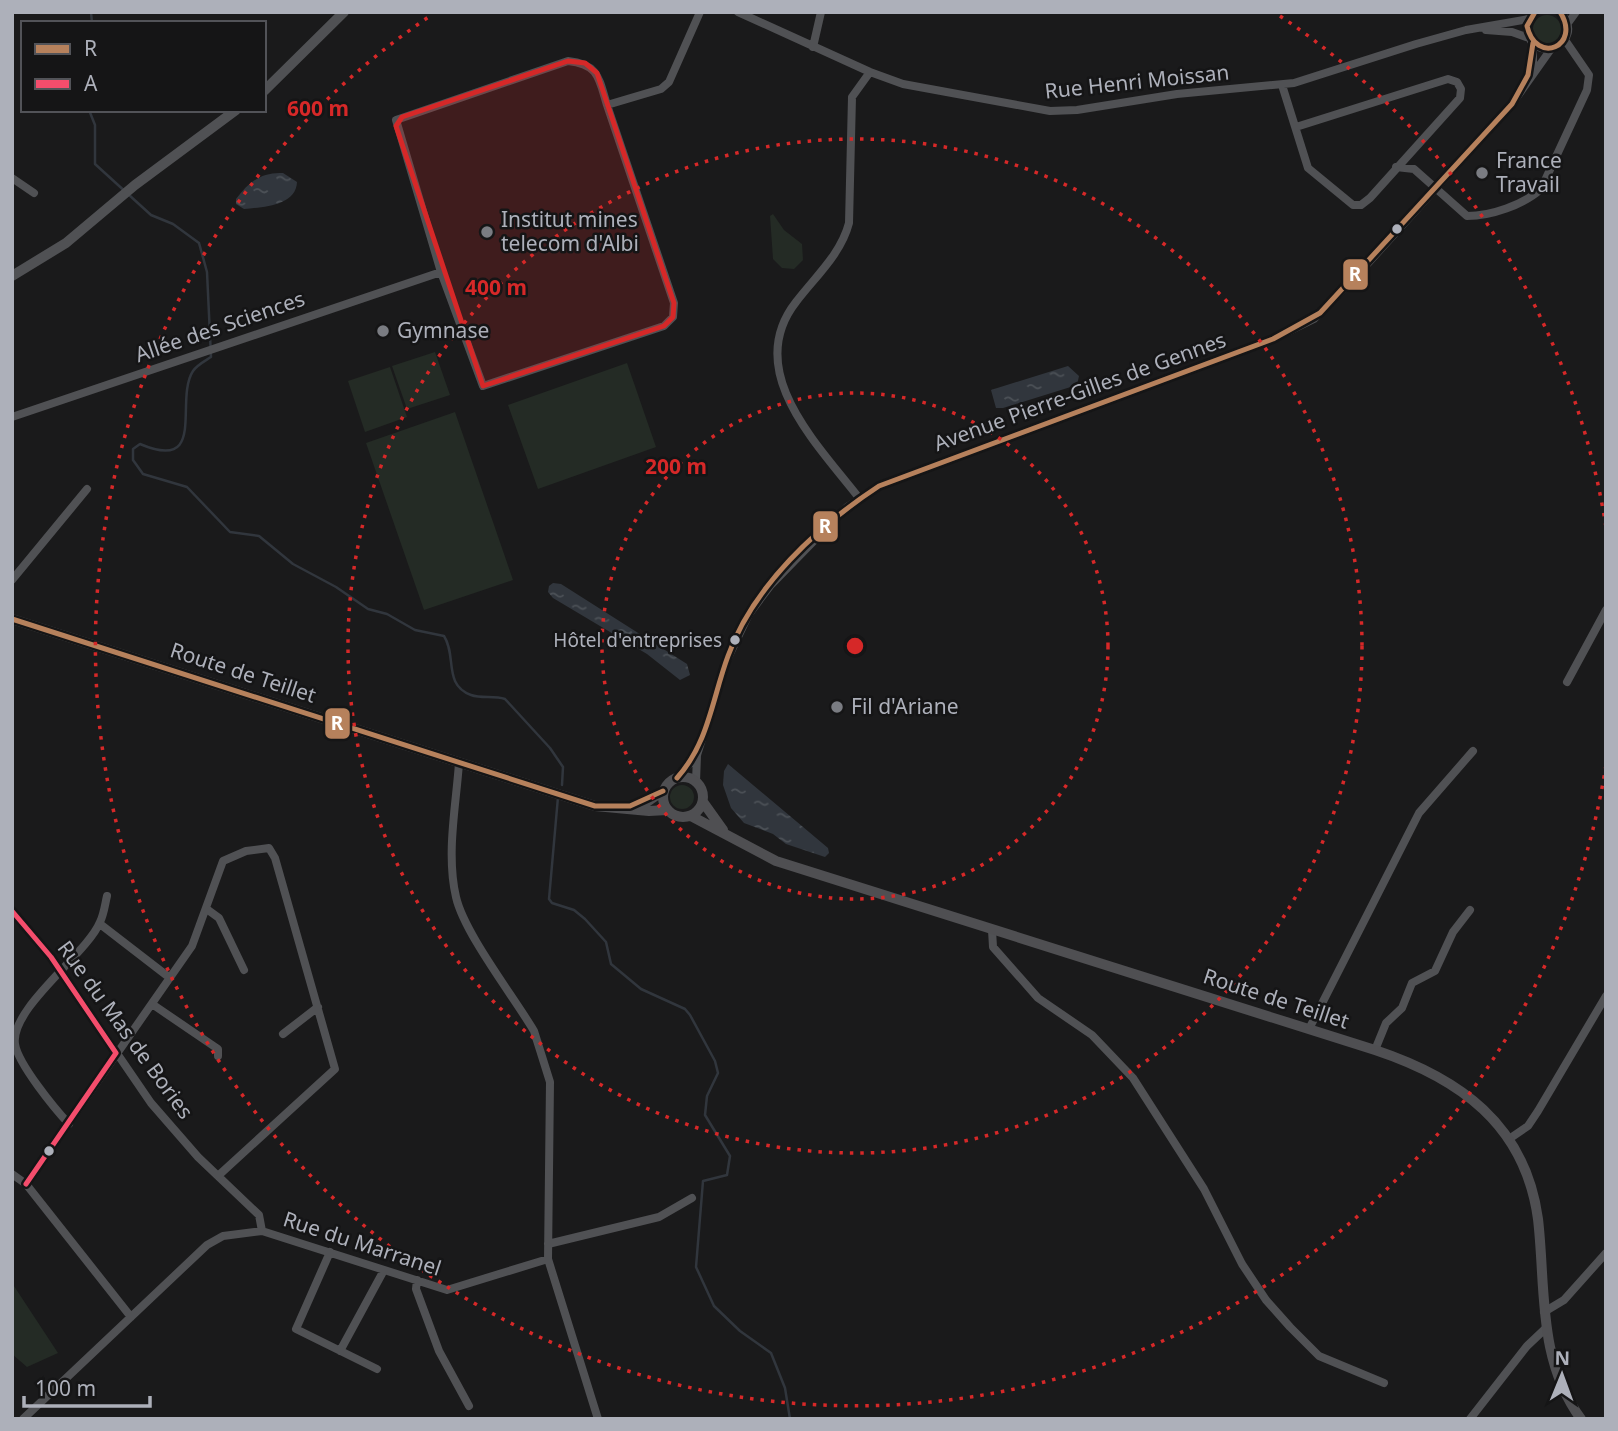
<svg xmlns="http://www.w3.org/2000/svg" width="1618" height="1431" font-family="'Noto Sans',sans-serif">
	<defs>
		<pattern id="water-ripples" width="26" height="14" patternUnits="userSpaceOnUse" patternTransform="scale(1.75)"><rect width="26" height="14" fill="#31363d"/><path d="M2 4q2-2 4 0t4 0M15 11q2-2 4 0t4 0" fill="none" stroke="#4c5157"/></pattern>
	</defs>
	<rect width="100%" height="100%" fill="#1a1a1b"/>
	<path fill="#242b25" d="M1533 29a14 14 0 1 1 28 0a14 14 0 1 1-28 0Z
		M773,214L784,230L802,244L803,260L794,269L782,268L773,259L770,216Z
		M435,352L450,395L407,409L392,366Z
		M627,363L656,447L538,489L508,405Z
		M390,367L407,417L365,432L348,381Z
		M455,412L513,580L424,610L366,443Z
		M670 797a12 12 0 1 1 24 0a12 12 0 1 1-24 0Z
		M12,1283L58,1353L27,1367L12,1354Z"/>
	<path fill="url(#water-ripples)" d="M283,173L297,182C296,206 263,207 244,209L236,204V199C249,182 261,172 283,173Z
		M1068,366L1079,376L1077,385L1003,408H996L991,390Z
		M553,583L561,584L687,664L690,675L680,680L647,654L553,598L548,592L549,586Z
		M728,764L828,848L829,853L825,857L786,844L773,834L744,823L731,808L723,785L724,771Z"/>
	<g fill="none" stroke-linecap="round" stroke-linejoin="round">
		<path stroke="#31363d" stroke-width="2.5" d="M91,12L92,23
			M89,110L95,125V164L151,215L173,224L199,243L207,272L211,357C205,361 197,365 193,371C174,400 208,473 140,444L133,449V460L143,474L187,487L230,532L259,536L293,564L336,587L368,609L387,614L415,630L444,636C457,656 443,685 471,695C482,699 494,695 505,699L550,748L563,767L562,785
			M558,797L549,899L552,903L574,910L585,919L606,942L611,964L641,989L685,1009L690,1015L715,1061L718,1073L707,1096L705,1115L730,1156L727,1175L703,1181L696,1267L714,1306L740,1331L771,1353L785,1388L790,1419"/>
		<path stroke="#505154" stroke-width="8" d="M738,12L870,72L903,84L1050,111L1077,110L1177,94L1294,83L1416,44L1466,30L1529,19
			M1535,12L1527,26C1528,69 1590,43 1560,12
			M1568,23L1576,12
			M1486,30L1512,32L1529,38
			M813,47L821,12
			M1528,77L1533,62V43
			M1282,85L1308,168L1353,205H1361L1370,198L1460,98L1461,89L1457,82L1448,79L1296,127
			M607,105C599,79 599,64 568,61L396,120L441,272L483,386L664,326L673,317L674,303L607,105L661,89L669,82L700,12
			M1396,167L1414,169L1467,216C1491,216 1523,205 1541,189L1587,90L1589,75L1565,40
			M12,178L34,193
			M12,417L441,272
			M859,498C818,445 742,371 796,302C815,277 841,254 849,223L852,97L870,72
			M12,580L87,489
			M1567,682L1606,610
			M459,763C456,806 446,854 456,897C464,933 514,997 534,1031L550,1082L548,1259L598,1419
			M677,778L697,755
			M696,782L697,755L726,662L749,614L770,586L847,507L879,486L1273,339L1314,319L1360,272L1512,104L1551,49
			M208,910L219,918L244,970
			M12,911L51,957L151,1103L198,1157L259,1215L262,1231
			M100,924L170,978
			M992,930L993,947L1038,998L1092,1035L1133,1078L1204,1189L1242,1264L1266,1300L1290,1327L1319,1356L1384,1383
			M152,1004L218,1049V1056
			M1309,1029L1419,813L1473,751
			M283,1034L318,1007
			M1375,1050L1386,1023L1402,1008L1412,983L1435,971L1453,932L1470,910
			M69,1124C55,1109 18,1064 15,1044C10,1008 87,954 100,922C104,914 105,904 107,896
			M1509,1139L1528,1126L1538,1111L1606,996
			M12,1174L26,1184L131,1317
			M26,1184L192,946L223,861L246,851L269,848L275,858L335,1069L219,1175
			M548,1244L659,1217L692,1198
			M330,1252L296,1329L377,1369
			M417,1280L416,1289L439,1351L469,1406
			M1544,1312L1564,1300L1606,1253
			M340,1351L384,1270
			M23,1419L207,1245L223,1236L262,1231L447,1290L548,1259
			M1470,1419L1527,1346L1545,1329"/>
		<path stroke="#505154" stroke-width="10" d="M264,91L344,12
			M12,276L66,243L135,185L236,110"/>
		<path stroke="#4f4f52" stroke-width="10" d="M12,619L595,806L649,811L667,810
			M663 797a20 20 0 1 1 40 0a20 20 0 1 1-40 0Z
			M703,802L723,830
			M628,807L647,802L663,791
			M691,816L776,861L1375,1050C1459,1078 1525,1124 1538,1219C1546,1288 1537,1359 1581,1419"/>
		<defs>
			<path id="bus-1" d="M1535,12L1527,26C1536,66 1582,46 1560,12
				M12,619L595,806H630L663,791
				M677,778C709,742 712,699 728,656C753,586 818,526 879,486L1273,339L1320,313L1512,104L1528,75L1533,43"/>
			<path id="bus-2" d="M12,911L51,957L116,1053
				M26,1184L116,1053"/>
		</defs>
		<use href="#bus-1" stroke="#151516" stroke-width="10"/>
		<use href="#bus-2" stroke="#151516" stroke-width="10"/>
		<use href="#bus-1" stroke="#b6815c" stroke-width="5"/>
		<use href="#bus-2" stroke="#f44d6c" stroke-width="5"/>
	</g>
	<path fill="#d62828" fill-opacity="0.2" stroke="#d62828" stroke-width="5" stroke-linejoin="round" d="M568,61L585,63L597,73L674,303L673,317L664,326L483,386L396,126L402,117Z"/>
	<g fill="none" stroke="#d62828" stroke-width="3.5" stroke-dasharray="3.5 7">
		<circle cx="855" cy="646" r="253"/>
		<circle cx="855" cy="646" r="507"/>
		<path d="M1606 765A760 760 0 1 1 430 16M1280 16A760 760 0 0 1 1606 527"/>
	</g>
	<g fill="#7a7c82" stroke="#151516" stroke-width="2.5">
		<circle cx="1482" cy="173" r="7"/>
		<circle cx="487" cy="232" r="7"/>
		<circle cx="383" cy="331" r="7"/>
		<circle cx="837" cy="707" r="7"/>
	</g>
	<g fill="#adb0ba" stroke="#151516" stroke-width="2.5">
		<circle cx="1397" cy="229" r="6"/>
		<circle cx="735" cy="640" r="6"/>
		<circle cx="49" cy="1151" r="6"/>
	</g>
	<g text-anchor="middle" stroke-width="5" stroke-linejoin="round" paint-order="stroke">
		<g font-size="19" fill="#adb0ba" stroke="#151516" text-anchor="end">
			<text x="722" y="647">Hôtel d'entreprises</text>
		</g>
		<g font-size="21" fill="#adb0ba" stroke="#151516">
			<text transform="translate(1137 82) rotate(-6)" y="7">Rue Henri Moissan</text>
			<text transform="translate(220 327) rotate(-19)" y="7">Allée des Sciences</text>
			<text transform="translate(1080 392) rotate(-20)" y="7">Avenue Pierre-Gilles de Gennes</text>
			<text transform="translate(243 673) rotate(18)" y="7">Route de Teillet</text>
			<text transform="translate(1276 999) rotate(18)" y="7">Route de Teillet</text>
			<text transform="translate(125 1030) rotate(54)" y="7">Rue du Mas de Bories</text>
			<text transform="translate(362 1244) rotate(18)" y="7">Rue du Marranel</text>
		</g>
		<g font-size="21" fill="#adb0ba" stroke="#151516" text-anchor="start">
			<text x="1496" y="168">France<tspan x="1496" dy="24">Travail</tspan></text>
			<text x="501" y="227">Institut mines<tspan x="501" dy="24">telecom d'Albi</tspan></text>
			<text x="397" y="338">Gymnase</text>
			<text x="851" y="714">Fil d'Ariane</text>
		</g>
	</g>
	<circle cx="855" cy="646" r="10" fill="#d62828" stroke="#151516" stroke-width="3.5"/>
	<g font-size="21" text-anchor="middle" font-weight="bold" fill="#d62828" stroke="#151516" stroke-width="5" stroke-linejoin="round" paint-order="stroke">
		<text x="318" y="116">600 m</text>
		<text x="496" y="295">400 m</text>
		<text x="676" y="474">200 m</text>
	</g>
	<g stroke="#151516" stroke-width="2.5">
		<rect x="1342" y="258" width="27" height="33" rx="7" fill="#b6815c"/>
		<rect x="812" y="510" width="27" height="33" rx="7" fill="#b6815c"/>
		<rect x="324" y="707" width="27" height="33" rx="7" fill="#b6815c"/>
	</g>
	<g font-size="19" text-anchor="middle" font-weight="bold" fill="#fff">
		<text x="1355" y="281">R</text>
		<text x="825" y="533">R</text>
		<text x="337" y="730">R</text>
	</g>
	<rect width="1618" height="1431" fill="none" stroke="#adb0ba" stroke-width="28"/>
	<rect x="21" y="21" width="245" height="91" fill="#151516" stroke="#525358" stroke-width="2"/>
	<rect x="35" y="44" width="35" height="10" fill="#b6815c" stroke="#525358" stroke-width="2"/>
	<text x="84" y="56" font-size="21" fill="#adb0ba">R</text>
	<rect x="35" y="79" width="35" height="10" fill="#f44d6c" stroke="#525358" stroke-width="2"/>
	<text x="84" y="91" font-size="21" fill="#adb0ba">A</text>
	<g transform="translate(1562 1375) rotate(1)" stroke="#151516" stroke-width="5" paint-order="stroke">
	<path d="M0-5L12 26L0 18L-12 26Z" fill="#adb0ba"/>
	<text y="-10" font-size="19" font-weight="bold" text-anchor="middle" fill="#adb0ba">N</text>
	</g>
	<path d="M24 1396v10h126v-10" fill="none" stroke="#adb0ba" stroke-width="3.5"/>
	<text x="35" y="1396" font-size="21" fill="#adb0ba" stroke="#151516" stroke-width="5" paint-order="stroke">100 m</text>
</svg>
